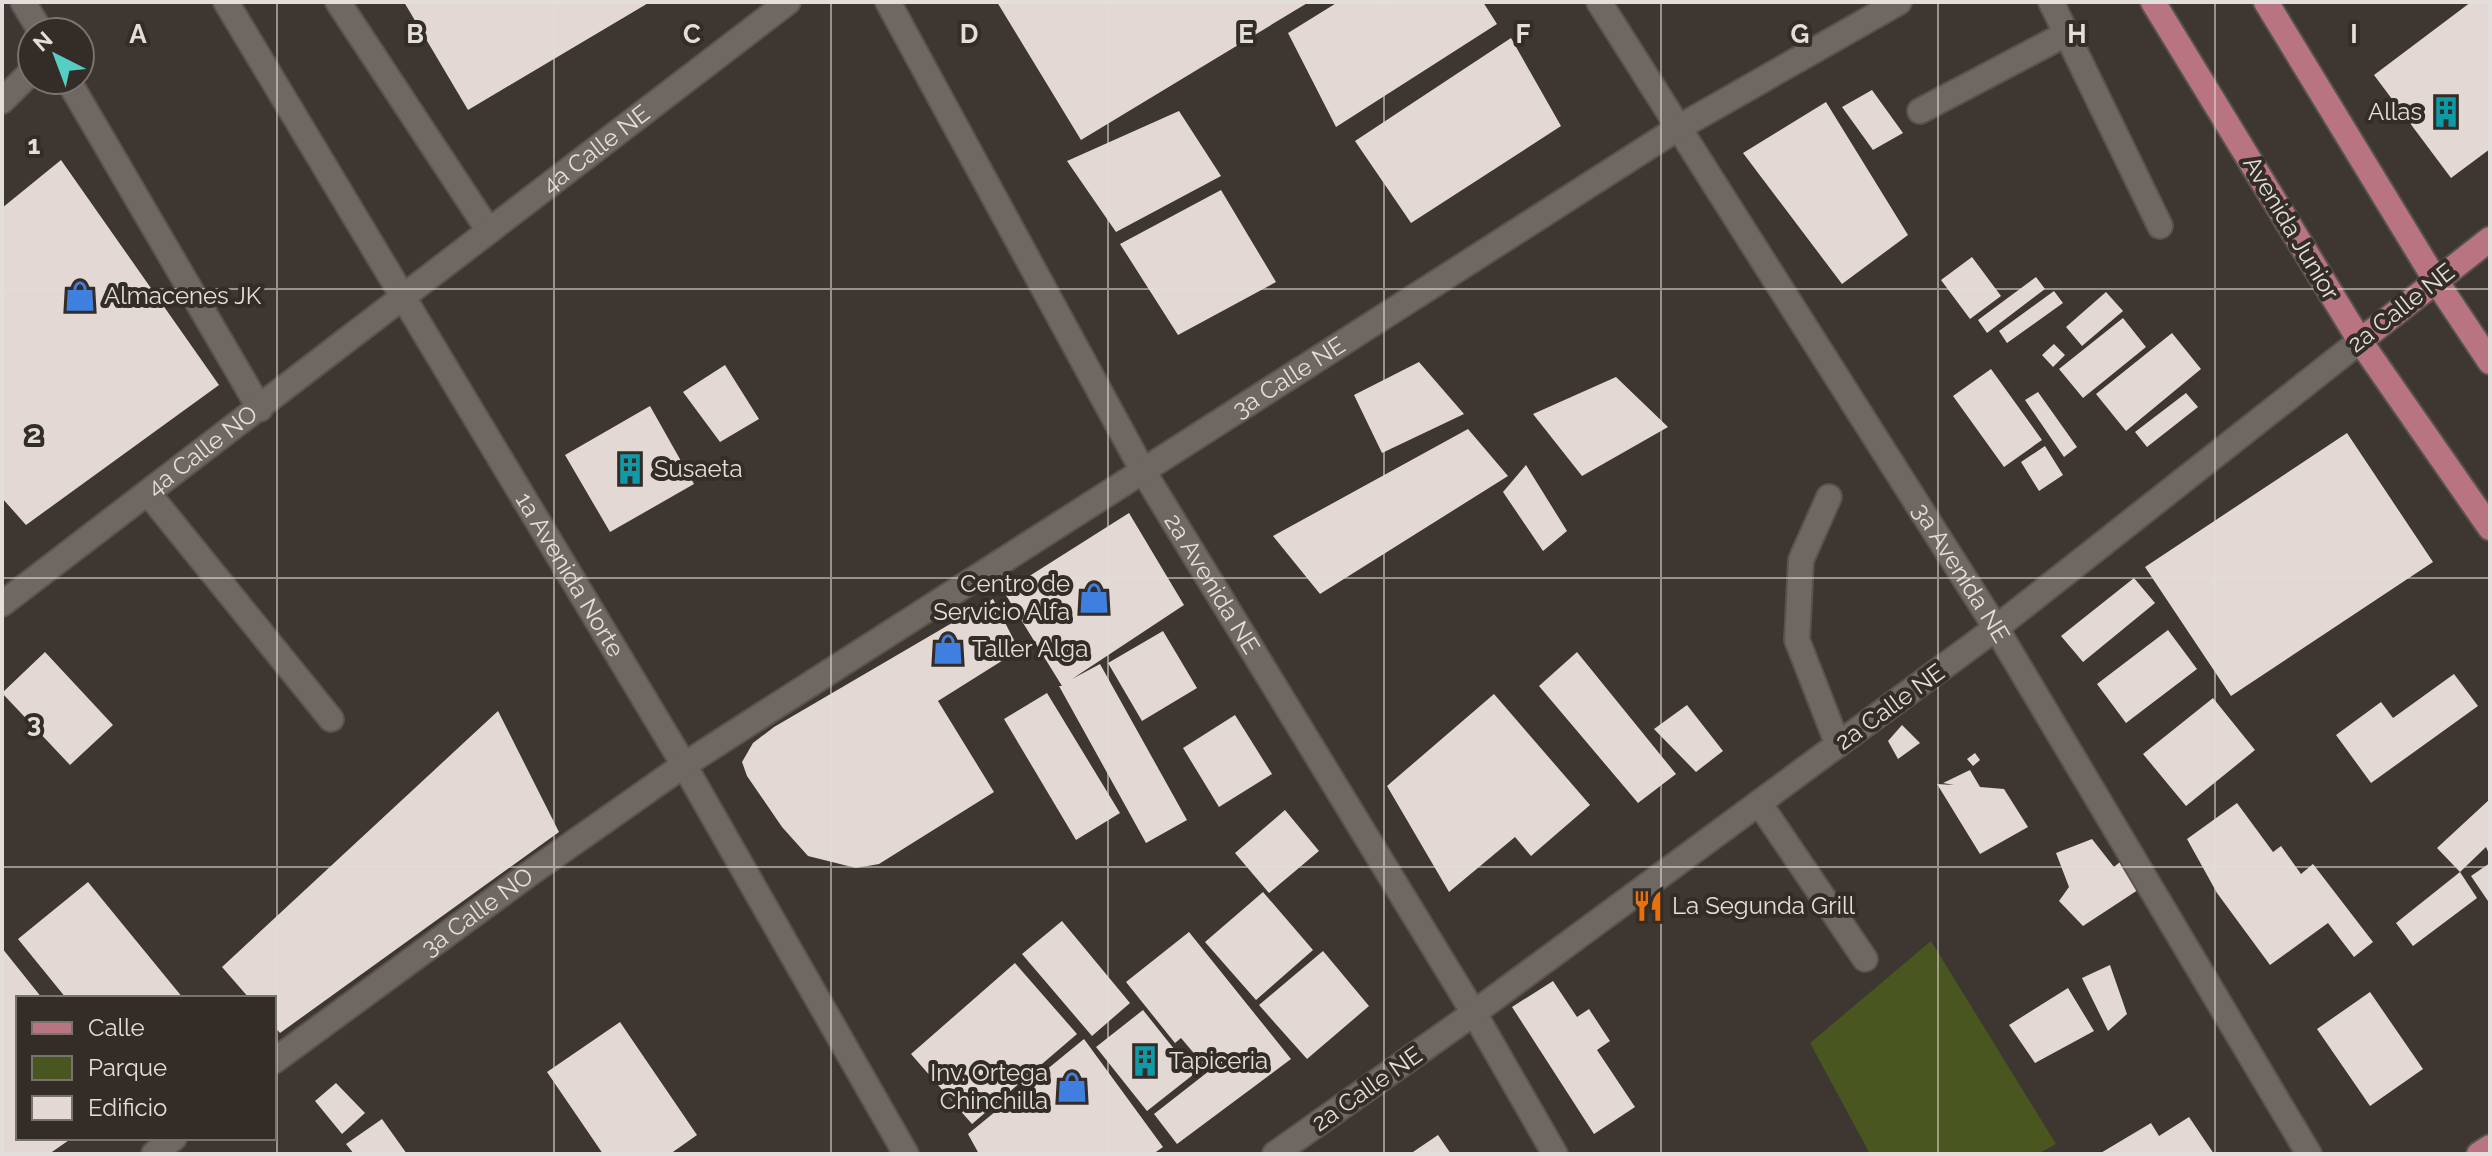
<svg xmlns="http://www.w3.org/2000/svg" width="2492" height="1156" font-family="Raleway,sans-serif">
	<rect width="100%" height="100%" fill="#3d3631"/>
	<path fill="#495620" d="M1931,941L2056,1144L2038,1154H1870L1810,1043Z"/>
	<path fill="#e3d8d3" d="M404,2H650L468,110Z
		M997,2H1309L1081,140Z
		M1338,2H1483L1497,24L1336,127L1288,33Z
		M2471,2H2490V149L2451,178L2374,75Z
		M1511,38L1561,126L1411,223L1355,141Z
		M1872,90L1903,133L1873,150L1842,107Z
		M1826,102L1908,235L1842,284L1743,153Z
		M1179,111L1221,176L1116,232L1067,161Z
		M61,160L219,385L26,525L2,498V208Z
		M1221,190L1276,282L1178,335L1120,244Z
		M1972,257L2001,296L1970,319L1941,280Z
		M2036,277L2045,289L1987,333L1978,320Z
		M2054,291L2063,303L2007,343L1999,331Z
		M2106,292L2123,311L2082,346L2066,327Z
		M2123,318L2146,347L2083,398L2059,369Z
		M2172,333L2201,369L2126,431L2096,394Z
		M2054,344L2065,355L2053,367L2042,355Z
		M1419,362L1464,414L1382,453L1354,395Z
		M725,365L759,419L720,442L683,392Z
		M1991,369L2042,440L2004,467L1953,396Z
		M1616,377L1668,427L1582,476L1533,414Z
		M2038,392L2077,447L2064,457L2025,400Z
		M2186,393L2198,407L2147,447L2135,432Z
		M650,406L694,484L610,532L565,455Z
		M1468,429L1508,476L1320,594L1273,536Z
		M2347,433L2433,562L2231,696L2145,567Z
		M2045,446L2063,475L2039,491L2021,462Z
		M1526,465L1567,531L1543,551L1503,492Z
		M1129,513L1184,605L1072,679L1100,664L1187,820L1146,843L1059,686H1062L1004,592Z
		M2134,578L2155,603L2083,662L2061,636Z
		M993,599L1019,650L938,701L994,792L879,864L856,868L808,856L782,827L747,776L742,762L753,743L774,727Z
		M2168,630L2197,669L2126,723L2097,684Z
		M1163,631L1197,688L1142,721L1108,663Z
		M45,652L113,725L70,765L2,693Z
		M1577,652L1676,774L1638,803L1539,686Z
		M2454,674L2478,706L2371,783L2336,735L2381,702L2393,718Z
		M1047,693L1120,813L1076,840L1004,719Z
		M1494,694L1590,805L1531,856L1515,837L1449,892L1387,786Z
		M2213,698L2255,750L2186,806L2143,754Z
		M1687,705L1723,751L1696,772L1654,729Z
		M498,711L559,832L280,1033L274,1026V998H249L222,967Z
		M1235,715L1272,774L1219,807L1183,748Z
		M1902,725L1920,743L1898,759L1888,741Z
		M1975,753L1980,760L1973,766L1967,759Z
		M1970,770L1980,787L2004,789L2028,827L1980,854L1937,784L1954,785L1943,783Z
		M2490,799V856L2486,847L2460,872L2437,848Z
		M2237,803L2273,852L2281,846L2301,874L2313,864L2373,942L2354,957L2328,923L2270,965L2217,893L2187,839Z
		M1285,810L1319,851L1269,893L1235,853Z
		M2092,839L2114,867L2121,861L2141,888L2083,926L2059,901L2069,887L2056,853Z
		M2490,863V904L2471,876Z
		M2460,872L2477,898L2413,946L2396,923Z
		M88,882L183,998H66L18,939Z
		M1263,892L1313,950L1256,1000L1205,942Z
		M1062,921L1130,1003L1092,1036L1022,954Z
		M1189,932L1291,1059L1177,1144L1154,1114L1209,1071L1181,1038L1175,1043L1126,982Z
		M2,948L42,998H18V1138H72L49,1154H2Z
		M1323,951L1369,1006L1307,1059L1259,1005Z
		M1015,963L1077,1034L972,1124L911,1054Z
		M2110,965L2127,1014L2108,1031L2082,978Z
		M1553,981L1577,1017L1589,1009L1610,1041L1597,1050L1635,1107L1594,1134L1512,1007Z
		M2068,988L2094,1031L2035,1063L2009,1025Z
		M2370,992L2423,1069L2370,1106L2317,1029Z
		M1143,1010L1194,1074L1147,1111L1096,1047Z
		M620,1022L697,1135L670,1154H603L547,1072Z
		M1084,1039L1163,1147L1153,1154H979L968,1134Z
		M336,1083L365,1113L342,1134L315,1101Z
		M2189,1117L2214,1154H2099L2151,1123L2159,1136Z
		M382,1119L407,1154H354L346,1144Z
		M1438,1135L1451,1154H1410Z"/>
	<g fill="none" stroke-linecap="round" stroke-linejoin="round">
		<defs>
			<g id="minor">
				<path d="M23,2L41,32"/>
				<path id="s1" d="M226,2L684,765L906,1154"/>
				<path d="M338,2L489,231"/>
				<path id="s2" d="M888,2L1143,471L1474,1013L1555,1154"/>
				<path id="s3" d="M1599,2L1996,628L2309,1154"/>
				<path d="M2051,2L2160,226"/>
				<path d="M68,80L260,409"/>
				<path d="M2,101L32,71"/>
				<path d="M1920,111L2066,34"/>
				<path d="M148,493L331,719"/>
				<path d="M1829,497L1801,560L1797,640L1838,745"/>
				<path id="s4" d="M2,604L788,2"/>
				<path d="M1759,803L1865,959"/>
				<path id="s5" d="M274,1061L529,874L684,765L1678,128L1899,2"/>
				<path d="M154,1154L174,1138"/>
				<path d="M1275,1154L1474,1013L1996,628L2360,341"/>
			</g>
			<path id="major" d="M2153,2L2360,341L2490,528
				M2266,2L2436,281L2490,362
				M2360,341L2490,239
				M2479,1154L2490,1147"/>
		</defs>
		<use href="#minor" stroke="#59534f" stroke-width="28"/>
		<use href="#major" stroke="#59534f" stroke-width="28"/>
		<use href="#minor" stroke="#6f6762" stroke-width="24"/>
		<use href="#major" stroke="#b97481" stroke-width="24"/>
	</g>
	<path fill="none" stroke="#e3dedb" stroke-width="2" stroke-opacity="0.55" d="M277,2V1154M554,2V1154M831,2V1154M1108,2V1154M1384,2V1154M1661,2V1154M1938,2V1154M2215,2V1154M2,289H2490M2,578H2490M2,867H2490"/>
	<defs>
		<symbol id="building-bare" viewBox="-9 -9 18 18"><path d="M-4-6H4V6H1V3H-1V6H-4ZM-2.5-4.3h1.7v1.8h-1.7ZM.8-4.3h1.7v1.8H.8ZM-2.5-1h1.7V.8h-1.7ZM.8-1h1.7V.8H.8Z" fill="#0f9aa8" stroke="#332c27" stroke-width="2.5" paint-order="stroke"/></symbol>
		<symbol id="shop-bare" viewBox="-9 -9 18 18"><path d="M-5-2.5h2.3a2.7 3.5 0 0 1 5.4 0H5L5.5 6h-11ZM-1.5-2.5h3a1.5 2.3 0 0 0-3 0Z" fill="#3f7fe0" stroke="#332c27" stroke-width="2.5" paint-order="stroke"/></symbol>
		<symbol id="restaurant-bare" viewBox="-9 -9 18 18"><path d="M-5-6h1v4h1v-4h1v4h1v-4h1v5L-1.5 .5V6h-2V.5L-5-1ZM5-6V6H3V1.5H1.5Q1.5-4 5-6Z" fill="#e8710a" stroke="#332c27" stroke-width="2.5" paint-order="stroke"/></symbol>
	</defs>
	<g fill-rule="evenodd">
		<use href="#building-bare" x="2424" y="90" width="44" height="44"/>
		<use href="#shop-bare" x="58" y="274" width="44" height="44"/>
		<use href="#building-bare" x="608" y="447" width="44" height="44"/>
		<use href="#shop-bare" x="1072" y="576" width="44" height="44"/>
		<use href="#shop-bare" x="926" y="627" width="44" height="44"/>
		<use href="#restaurant-bare" x="1626" y="884" width="44" height="44"/>
		<use href="#building-bare" x="1123" y="1039" width="44" height="44"/>
		<use href="#shop-bare" x="1050" y="1065" width="44" height="44"/>
	</g>
	<g text-anchor="middle" stroke-width="8" stroke-linejoin="round" paint-order="stroke">
		<g font-size="24" fill="#e3dedb" stroke="#332c27" text-anchor="start">
			<text x="2422" y="120" text-anchor="end">Allas</text>
			<text x="104" y="304">Almacenes JK</text>
			<text x="654" y="477">Susaeta</text>
			<text x="1070" y="592" text-anchor="end">Centro de<tspan x="1070" dy="28">Servicio Alfa</tspan></text>
			<text x="972" y="657">Taller Alga</text>
			<text x="1672" y="914">La Segunda Grill</text>
			<text x="1169" y="1069">Tapiceria</text>
			<text x="1048" y="1081" text-anchor="end">Inv. Ortega<tspan x="1048" dy="28">Chinchilla</tspan></text>
		</g>
		<g font-size="24" fill="#e3dedb" stroke="#332c27">
			<text dy="8" stroke="none"><textPath href="#s4" startOffset="748">4a Calle NE</textPath></text>
			<text transform="translate(2291 228) rotate(59)" y="8">Avenida Junior</text>
			<text transform="translate(2401 308) rotate(-38)" y="8">2a Calle NE</text>
			<text dy="8" stroke="none"><textPath href="#s5" startOffset="1224">3a Calle NE</textPath></text>
			<text dy="8" stroke="none"><textPath href="#s4" startOffset="252">4a Calle NO</textPath></text>
			<text dy="8" stroke="none"><textPath href="#s3" startOffset="676">3a Avenida NE</textPath></text>
			<text dy="8" stroke="none"><textPath href="#s1" startOffset="668">1a Avenida Norte</textPath></text>
			<text dy="8" stroke="none"><textPath href="#s2" startOffset="666">2a Avenida NE</textPath></text>
			<text transform="translate(1890 707) rotate(-36)" y="8">2a Calle NE</text>
			<text dy="8" stroke="none"><textPath href="#s5" startOffset="252">3a Calle NO</textPath></text>
			<text transform="translate(1367 1089) rotate(-35)" y="8">2a Calle NE</text>
		</g>
	</g>
	<g font-size="26" text-anchor="middle" font-weight="bold" fill="#e3dedb" stroke="#332c27" stroke-width="8" stroke-linejoin="round" paint-order="stroke">
		<text x="138" y="43">A</text>
		<text x="415" y="43">B</text>
		<text x="692" y="43">C</text>
		<text x="969" y="43">D</text>
		<text x="1246" y="43">E</text>
		<text x="1523" y="43">F</text>
		<text x="1800" y="43">G</text>
		<text x="2077" y="43">H</text>
		<text x="2354" y="43">I</text>
		<text x="34" y="154">1</text>
		<text x="34" y="443">2</text>
		<text x="34" y="732">3</text>
	</g>
	<rect width="2492" height="1156" fill="none" stroke="#e3dedb" stroke-width="8"/>
	<rect x="16" y="996" width="260" height="144" fill="#332c27" stroke="#79736f" stroke-width="2"/>
	<rect x="32" y="1022" width="40" height="12" fill="#b97481" stroke="#79736f" stroke-width="2"/>
	<text x="88" y="1036" font-size="24" fill="#e3dedb">Calle</text>
	<rect x="32" y="1056" width="40" height="24" fill="#495620" stroke="#79736f" stroke-width="2"/>
	<text x="88" y="1076" font-size="24" fill="#e3dedb">Parque</text>
	<rect x="32" y="1096" width="40" height="24" fill="#e3d8d3" stroke="#79736f" stroke-width="2"/>
	<text x="88" y="1116" font-size="24" fill="#e3dedb">Edificio</text>
	<g transform="translate(56 56) rotate(318)"><circle r="38" fill="#332c27" stroke="#79736f" stroke-width="2"/>
	<path d="M0-6L14 30L0 20L-14 30Z" fill="#55cec4"/>
	<text y="-12" font-size="22" font-weight="bold" text-anchor="middle" fill="#e3dedb">N</text>
	</g>
</svg>
